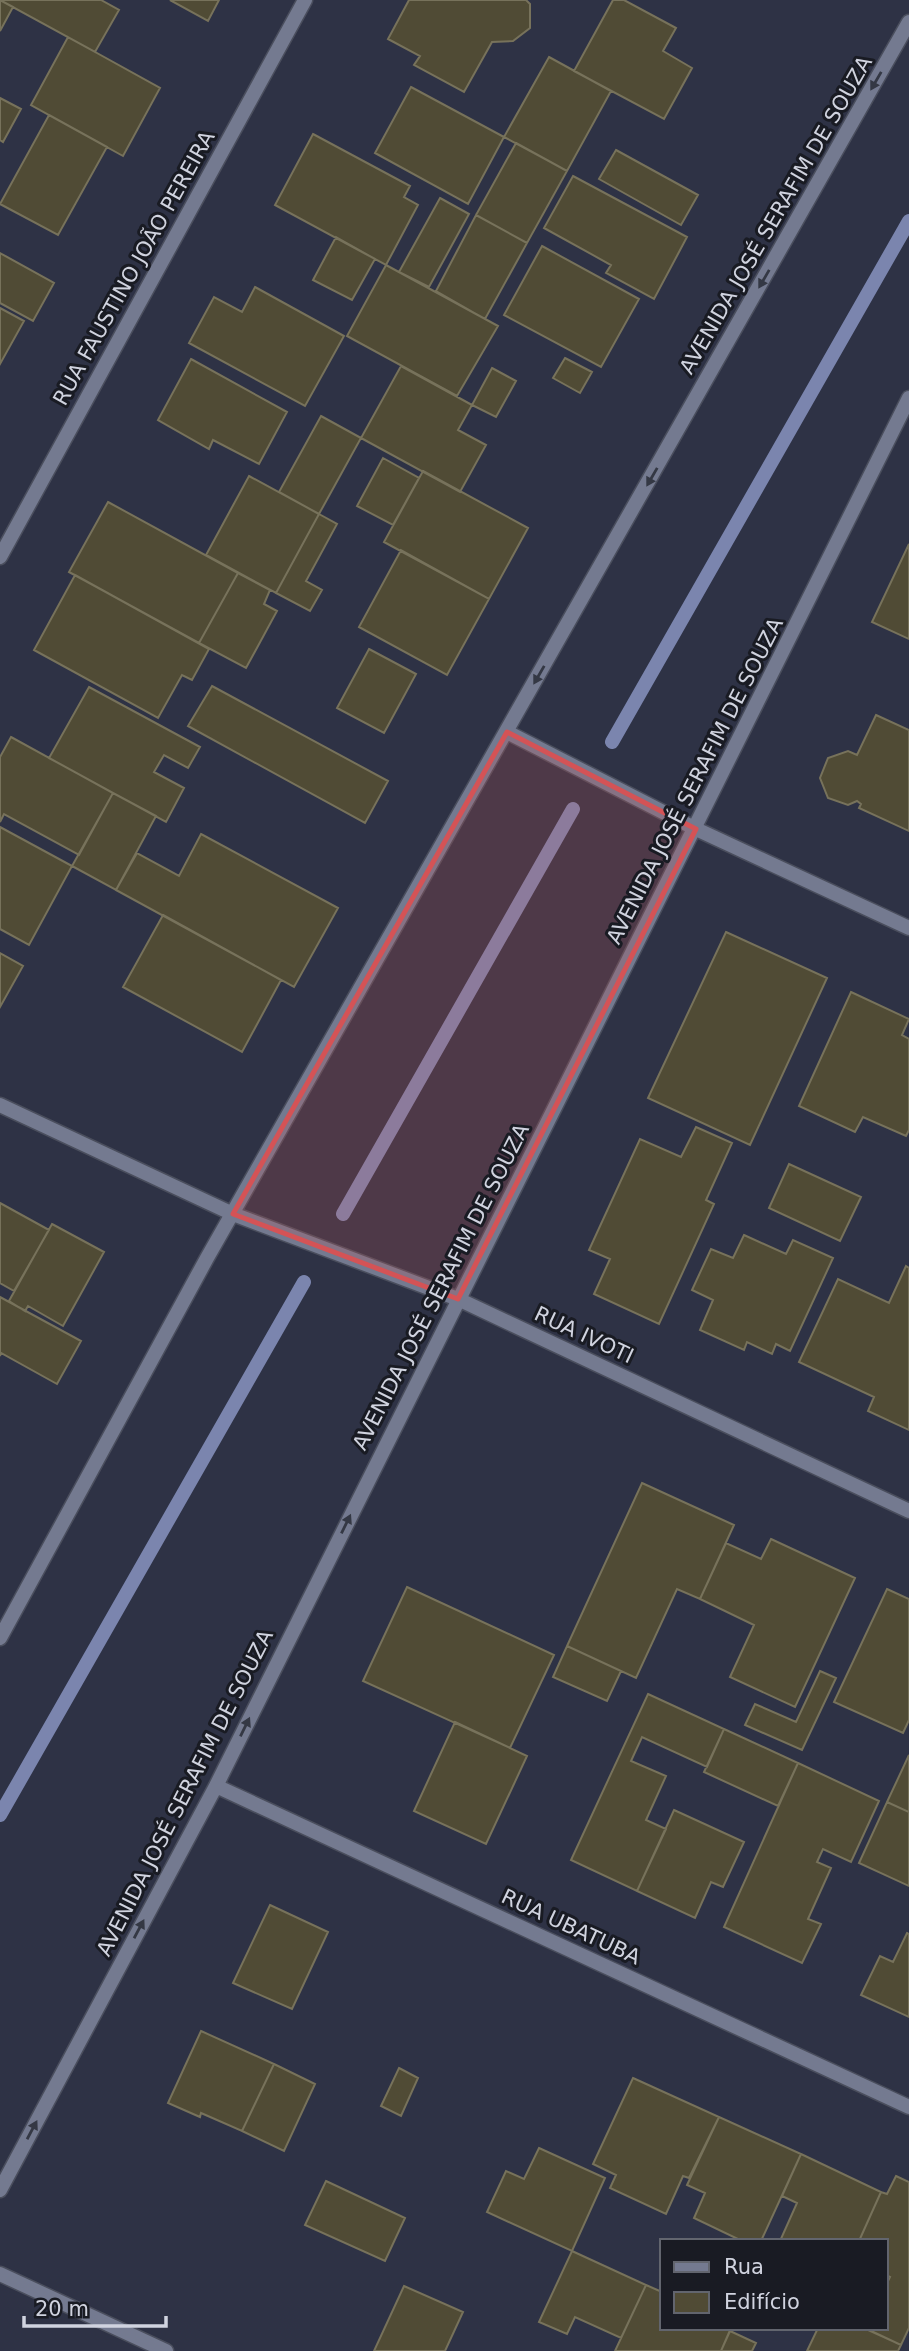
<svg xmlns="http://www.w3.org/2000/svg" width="909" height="2351" font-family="'DejaVu Sans',sans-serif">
	<rect width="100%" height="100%" fill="#2e3245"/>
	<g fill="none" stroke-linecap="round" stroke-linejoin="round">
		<path stroke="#7b85ae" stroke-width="14" d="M612,742L909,221
			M343,1214L573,809
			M0,1815L304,1282"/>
	</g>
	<path fill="#504b35" stroke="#77725b" stroke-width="2" d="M0,0L13,7L0,31Z
		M0,0H101L119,10L95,52Z
		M170,0H219L208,21Z
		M409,0H526L530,4V28L513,41L492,42L464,92L414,65L420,56L388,39Z
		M613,0H624L676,28L663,51L692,68L664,119L574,71Z
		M68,37L160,88L123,156L31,105Z
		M549,57L611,91L567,171L504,137Z
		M411,87L504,137L468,204L375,153Z
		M0,98L21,109L3,142L0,140Z
		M49,115L107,147L58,235L0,204Z
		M313,134L410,186L404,197L418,205L386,265L275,205Z
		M516,143L567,171L527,243L476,215Z
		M616,150L698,195L681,225L599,179Z
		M573,176L687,237L654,299L606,273L611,265L544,228Z
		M440,198L469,214L429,287L399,272Z
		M476,215L527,243L485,319L436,291Z
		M336,237L375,259L352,300L313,280Z
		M542,246L639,299L601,367L504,315Z
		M0,253L54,283L33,321L0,303Z
		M386,265L498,326L457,396L347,336Z
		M255,287L344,336L305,406L189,343L214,297L242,312Z
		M0,308L24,321L0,364Z
		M565,358L592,372L580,393L553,378Z
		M191,359L287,412L259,464L213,440L209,449L158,420Z
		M401,366L472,405L458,430L486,445L460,492L361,438Z
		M492,368L516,381L496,417L472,405Z
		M321,416L361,438L319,514L279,492Z
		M383,458L419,478L393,525L357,506Z
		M423,471L528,528L489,599L384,542Z
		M249,476L319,514L276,593L206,555Z
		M108,502L238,573L199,643L69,572Z
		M319,514L337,524L306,581L322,590L310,611L276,593Z
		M909,544V639L872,622Z
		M401,550L489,599L447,675L359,627Z
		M238,573L270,590L264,604L277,611L246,668L199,643Z
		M75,575L209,649L192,680L182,675L158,718L34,650Z
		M369,649L416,674L384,733L337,708Z
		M212,686L388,781L365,823L188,726Z
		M89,687L200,747L188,768L164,755L154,772L184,788L166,822L49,758Z
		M876,715L909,730V831L859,808L861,804L857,801L848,805L828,798L820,778L828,758L848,751L857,755Z
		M11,737L113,793L79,855L4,814L0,822V757Z
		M113,793L156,816L116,890L72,866Z
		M0,827L72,866L29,945L0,929Z
		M201,834L338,908L294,987L116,890L137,853L179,876Z
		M163,915L281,980L242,1052L123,987Z
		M726,932L827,978L750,1145L648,1098Z
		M0,953L23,966L0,1007Z
		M851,992L909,1019L902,1035L909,1039V1130L906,1136L863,1117L855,1132L799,1106Z
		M696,1127L732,1143L706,1200L714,1204L659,1324L594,1294L610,1259L589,1250L640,1139L681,1157Z
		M789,1164L861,1197L840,1241L769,1208Z
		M0,1203L49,1230L14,1291L0,1283Z
		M52,1224L104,1252L63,1326L28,1306L25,1311L9,1301Z
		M744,1235L786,1254L793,1240L833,1258L790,1351L776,1344L772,1354L747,1342L744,1350L700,1330L713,1300L692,1290L711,1249L733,1258Z
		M906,1266L909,1268V1430L868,1411L874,1397L799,1362L838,1279L889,1303Z
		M0,1297L81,1341L57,1384L1,1353L0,1356Z
		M642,1483L734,1525L700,1599L677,1589L636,1678L567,1646Z
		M771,1539L855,1578L795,1707L730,1677L754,1625L700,1599L726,1543L761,1559Z
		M407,1587L554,1655L510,1748L363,1681Z
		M887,1589L909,1599V1720L903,1733L834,1702Z
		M567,1646L621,1671L607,1701L553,1677Z
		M820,1671L836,1678L802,1750L745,1725L755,1704L796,1722Z
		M648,1694L724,1729L707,1767L642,1737L631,1761L666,1776L646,1820L666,1829L637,1891L571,1860Z
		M455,1722L527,1756L486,1844L414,1811Z
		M724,1729L798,1763L778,1806L704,1772Z
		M909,1755V1812L887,1802Z
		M798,1763L879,1801L851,1862L823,1849L817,1862L831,1868L808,1919L821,1924L802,1963L724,1927Z
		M887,1802L909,1812V1886L859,1863Z
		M674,1810L744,1842L723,1887L711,1882L695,1918L637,1891Z
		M270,1905L328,1932L292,2009L233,1983Z
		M907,1933L909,1934V2017L861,1995L880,1956L893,1962Z
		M201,2031L274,2064L242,2131L201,2113L200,2117L168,2103Z
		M274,2064L315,2084L284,2151L242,2131Z
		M399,2068L418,2078L401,2116L381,2106Z
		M633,2078L719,2117L689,2178L683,2176L666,2214L610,2188L616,2175L593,2164Z
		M719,2117L801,2154L761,2241H742L694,2218L705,2193L687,2185Z
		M539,2148L605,2178L572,2251L487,2212L506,2171L524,2179Z
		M801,2154L881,2192L859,2241H780L797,2203L782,2196Z
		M896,2176L909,2182V2328L901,2345L866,2329L886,2328V2285L890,2277L886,2275V2241H859L881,2192L887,2194Z
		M326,2181L405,2218L385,2261L305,2225Z
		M572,2251L646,2285L621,2338L575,2317L567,2334L539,2322Z
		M646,2285L662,2292V2328H731L721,2351H615Z
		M404,2286L463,2312L445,2351H374Z
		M818,2328H865L901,2345L898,2351H807Z
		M730,2331L756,2343L752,2351H721Z"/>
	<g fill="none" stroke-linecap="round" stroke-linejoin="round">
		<defs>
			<path id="street" d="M0,557L305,0
				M507,732L696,829L909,928
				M0,1105L233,1214L458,1299L909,1511
				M0,1638L207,1258L909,22
				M216,1786L909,2107
				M0,2190L216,1786L909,398
				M0,2274L166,2351"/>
		</defs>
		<use href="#street" stroke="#4a4e5d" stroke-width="17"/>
		<use href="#street" stroke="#747a90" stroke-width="14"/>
	</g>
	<defs><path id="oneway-solid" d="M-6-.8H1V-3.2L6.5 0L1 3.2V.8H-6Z" transform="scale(1.75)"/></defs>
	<g fill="#343844">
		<use href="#oneway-solid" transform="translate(876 81) rotate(120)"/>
		<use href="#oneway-solid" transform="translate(764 279) rotate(120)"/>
		<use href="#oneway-solid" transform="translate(652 477) rotate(120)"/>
		<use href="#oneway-solid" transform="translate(539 675) rotate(120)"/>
		<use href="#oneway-solid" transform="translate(346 1524) rotate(-64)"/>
		<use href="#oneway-solid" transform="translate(245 1727) rotate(-64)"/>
		<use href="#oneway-solid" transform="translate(139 1929) rotate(-62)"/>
		<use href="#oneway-solid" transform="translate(32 2130) rotate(-62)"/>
	</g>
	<path fill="#d45356" fill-opacity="0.2" stroke="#d45356" stroke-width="5" stroke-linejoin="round" d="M507,732L696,829L458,1299L233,1214Z"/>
	<g text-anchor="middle" stroke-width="6" stroke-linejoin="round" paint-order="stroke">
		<g font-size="21" fill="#d0d3df" stroke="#191b23">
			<text transform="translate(776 215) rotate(-60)" y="7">AVENIDA JOSÉ SERAFIM DE SOUZA</text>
			<text transform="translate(134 268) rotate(-61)" y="7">RUA FAUSTINO JOÃO PEREIRA</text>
			<text transform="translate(695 781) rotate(-63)" y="7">AVENIDA JOSÉ SERAFIM DE SOUZA</text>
			<text transform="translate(441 1287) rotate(-63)" y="7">AVENIDA JOSÉ SERAFIM DE SOUZA</text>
			<text transform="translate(584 1335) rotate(25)" y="7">RUA IVOTI</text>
			<text transform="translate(185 1793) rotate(-63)" y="7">AVENIDA JOSÉ SERAFIM DE SOUZA</text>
			<text transform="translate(571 1927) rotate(25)" y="7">RUA UBATUBA</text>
		</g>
	</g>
	<rect x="660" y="2239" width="228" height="91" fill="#191b23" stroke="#62656e" stroke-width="2"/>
	<rect x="674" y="2262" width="35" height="10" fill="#747a90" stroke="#62656e" stroke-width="2"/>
	<text x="724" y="2274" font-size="21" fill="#d0d3df">Rua</text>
	<rect x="674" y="2292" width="35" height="21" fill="#504b35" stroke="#62656e" stroke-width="2"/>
	<text x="724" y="2309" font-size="21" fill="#d0d3df">Edifício</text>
	<path d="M24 2316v10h142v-10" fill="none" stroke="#d0d3df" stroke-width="3.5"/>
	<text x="35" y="2316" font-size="21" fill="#d0d3df" stroke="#191b23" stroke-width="5" paint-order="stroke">20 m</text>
</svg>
